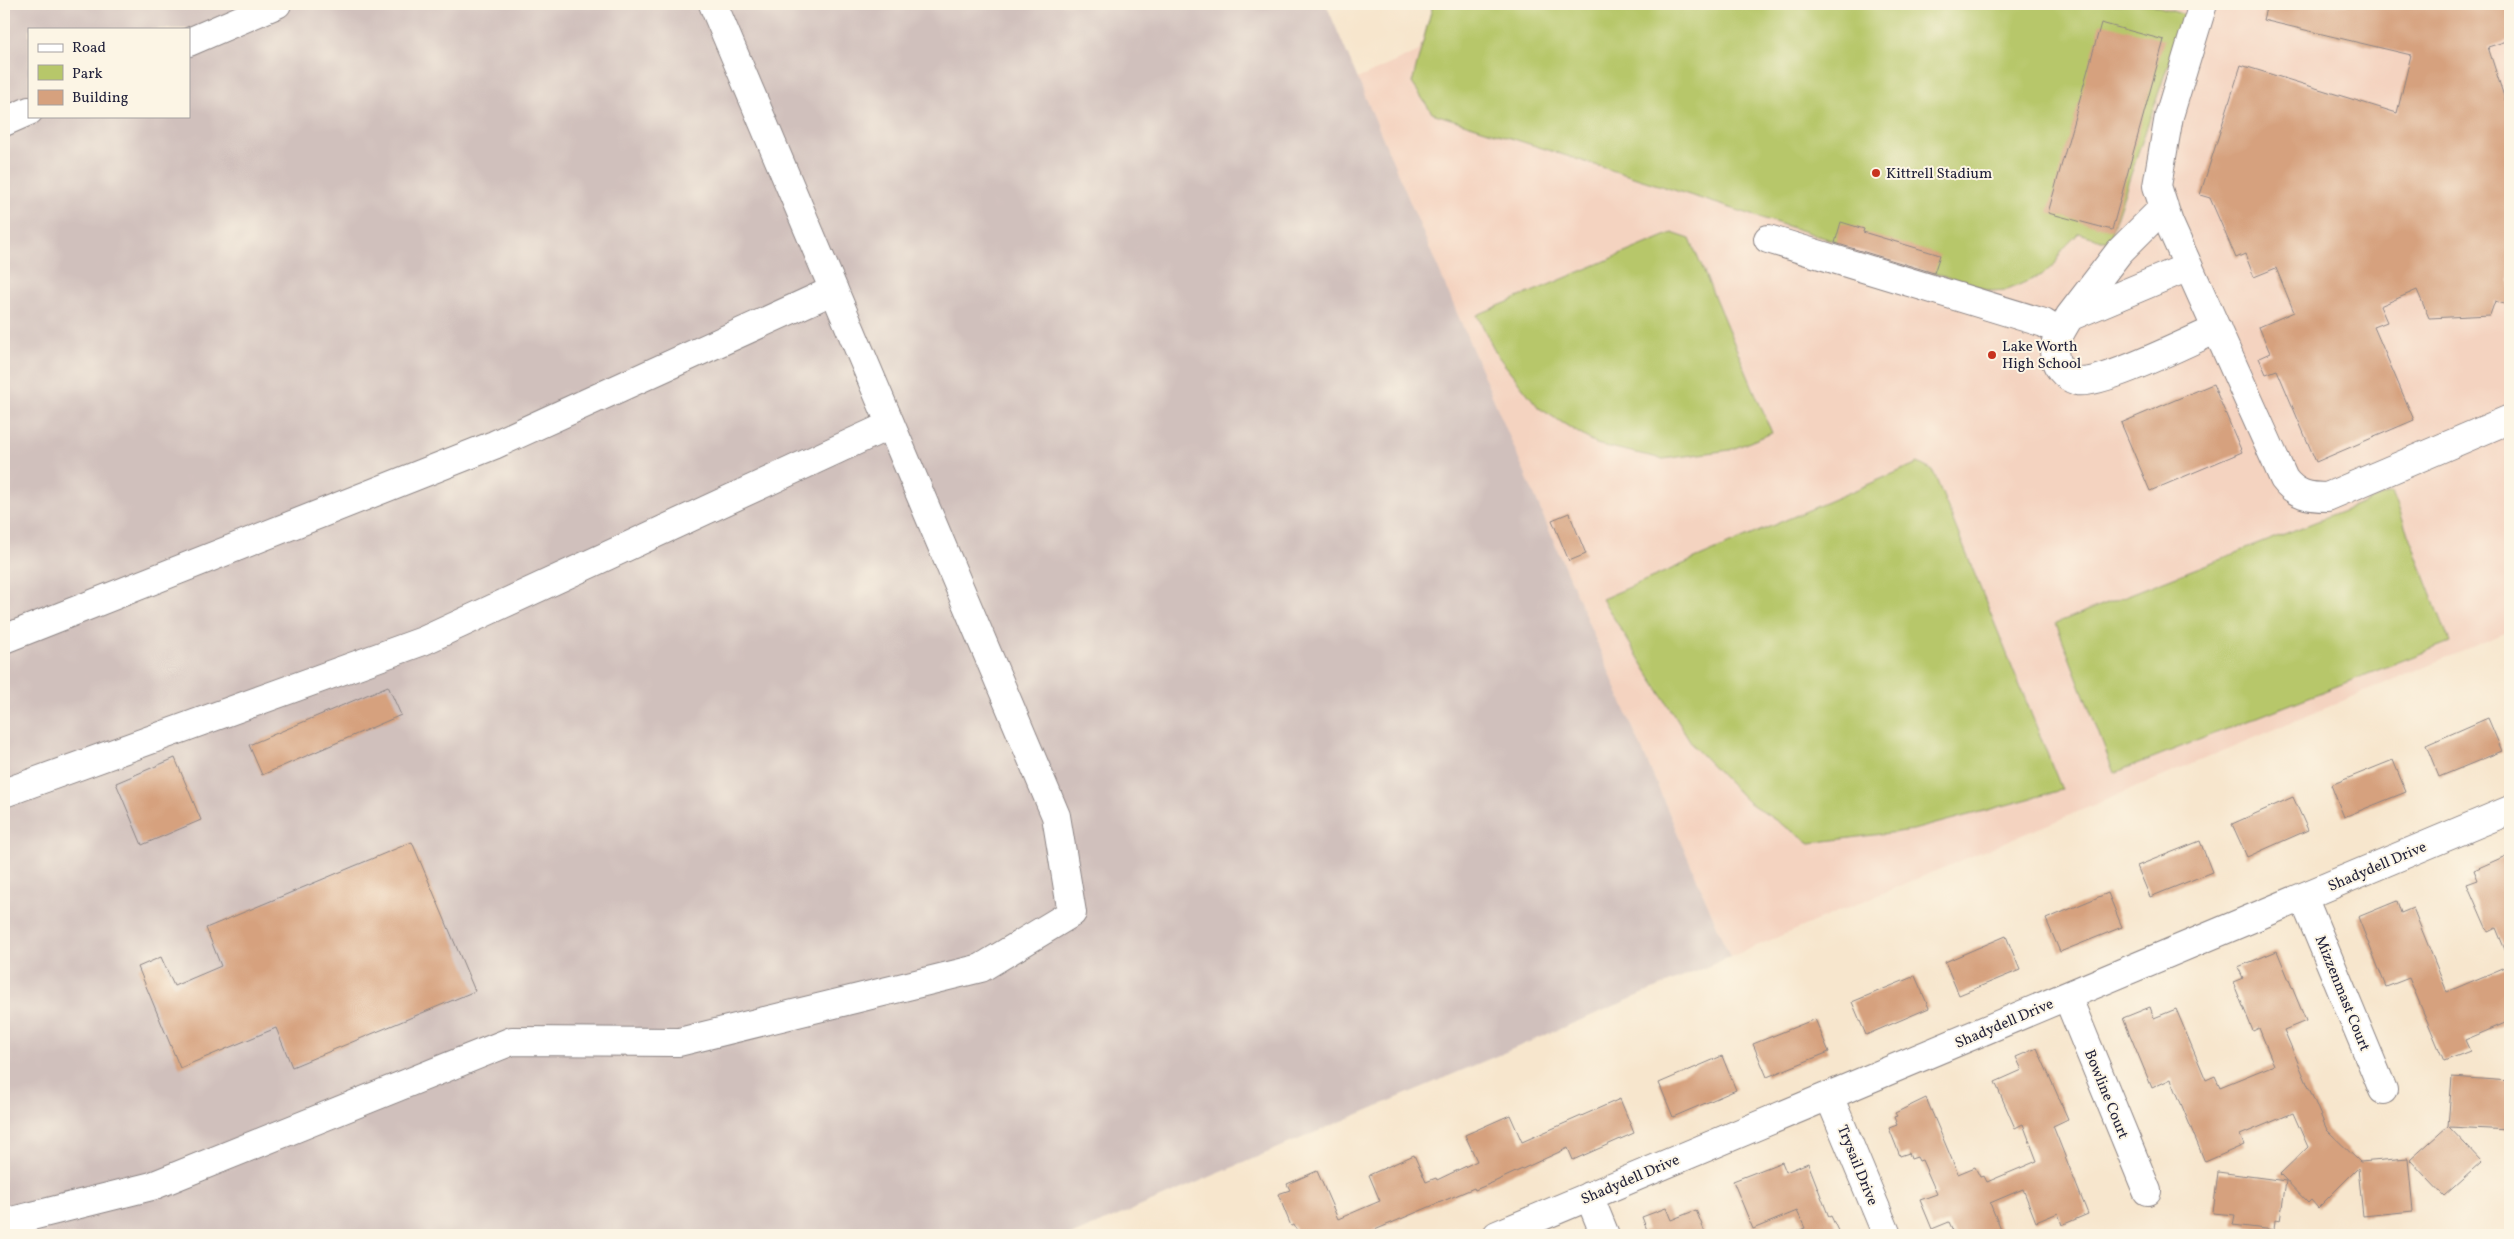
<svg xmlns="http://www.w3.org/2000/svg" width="2514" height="1239" font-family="Vollkorn,serif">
	<rect width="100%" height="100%" fill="#fcf5e5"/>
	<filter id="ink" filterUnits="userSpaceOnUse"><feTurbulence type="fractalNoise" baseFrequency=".02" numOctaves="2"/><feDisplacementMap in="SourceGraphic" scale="10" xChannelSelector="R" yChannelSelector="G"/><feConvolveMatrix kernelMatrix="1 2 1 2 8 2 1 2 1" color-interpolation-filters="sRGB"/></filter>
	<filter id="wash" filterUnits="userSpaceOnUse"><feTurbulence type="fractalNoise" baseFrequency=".0096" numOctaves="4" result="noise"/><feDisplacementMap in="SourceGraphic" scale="20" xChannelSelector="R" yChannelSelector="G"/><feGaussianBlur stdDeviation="1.12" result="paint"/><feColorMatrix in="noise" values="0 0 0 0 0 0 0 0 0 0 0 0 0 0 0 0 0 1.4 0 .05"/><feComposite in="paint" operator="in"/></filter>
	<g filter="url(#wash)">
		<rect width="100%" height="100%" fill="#f7e6cd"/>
		<path fill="#f4d3c0" d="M1433,4H2510V631L1730,957L1357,79L1419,51Z"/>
		<path fill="#d0c0bc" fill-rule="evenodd" d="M4,4H1326L1730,957L1073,1235H4ZM29,29H189V116H29Z"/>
		<path fill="#b7c76a" stroke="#6c7452" d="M1433,4H2151L2185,15L2108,242L2079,233L2063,249L2055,264L2042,275L2007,290L1991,291L1432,113L1412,83Z
			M1672,233L1690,239L1772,433L1730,450L1663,459L1596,444L1539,408L1497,355L1477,315Z
			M1918,463L1933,471L2062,790L1913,830L1810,843L1748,802L1694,747L1602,599Z
			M2392,492L2450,642L2114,773L2056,623Z"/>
		<g id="blocks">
			<path fill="#d6a17e" d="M2267,4H2510V40L2488,47L2507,106L2510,104V306L2495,301L2490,315L2429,318L2417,290L2380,306L2387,322L2374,327L2414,420L2316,462L2277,370L2266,374L2259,358L2270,353L2259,327L2294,312L2276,268L2254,277L2245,254L2236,258L2210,198L2200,195L2241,65L2397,113L2411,55L2263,20Z
				M2101,23L2164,40L2112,230L2048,213Z
				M1841,222L1864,229L1863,232L1940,255L1934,273L1835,243Z
				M2213,384L2242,452L2150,491L2121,423Z
				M1569,513L1586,554L1569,561L1552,520Z
				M388,686L401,715L262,775L249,745Z
				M2488,718L2502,751L2439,777L2426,745Z
				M175,758L201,820L142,845L116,783Z
				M2393,760L2406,792L2344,817L2331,785Z
				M2293,797L2308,830L2247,857L2232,824Z
				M2200,841L2212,872L2150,897L2137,866Z
				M412,842L475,991L292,1067L276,1028L180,1068L138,967L161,957L174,986L221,966L206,928Z
				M2510,854V962L2496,928L2488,932L2467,884L2478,880L2474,870Z
				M2108,893L2122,927L2060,952L2046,919Z
				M2397,901L2401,913L2413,908L2447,992L2510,965V1021L2465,1040L2470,1051L2444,1061L2409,978L2386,987L2358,917Z
				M2006,936L2020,970L1959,995L1945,962Z
				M2277,951L2306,1021L2284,1030L2327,1130L2360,1162L2408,1158L2413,1211L2363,1216L2358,1168L2318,1208L2311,1200L2308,1203L2280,1174L2308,1147L2293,1113L2240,1135L2244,1145L2205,1162L2171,1079L2152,1088L2123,1018L2150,1007L2154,1018L2176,1009L2206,1080L2215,1076L2220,1087L2274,1065L2259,1028L2253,1031L2233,982L2243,978L2238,967Z
				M1915,976L1929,1008L1866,1035L1852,1002Z
				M1815,1019L1829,1052L1767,1077L1753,1044Z
				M2037,1048L2068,1119L2053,1126L2088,1214L2062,1225L2058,1213L2036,1222L2023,1189L1990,1203L2003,1235H1955L1949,1222L1932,1229L1920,1200L1937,1194L1922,1160L1919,1161L1917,1157L1911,1159L1909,1153L1900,1156L1889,1128L1897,1125L1894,1117L1897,1116L1895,1113L1926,1098L1958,1174L1975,1167L1980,1177L1984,1176L1987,1182L2037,1161L2023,1124L2015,1128L1995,1082L2022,1070L2016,1057Z
				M1722,1056L1736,1090L1673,1117L1659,1083Z
				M2452,1077L2510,1081V1130L2449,1127L2482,1162L2444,1196L2410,1160L2448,1126Z
				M1620,1099L1634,1133L1573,1160L1568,1148L1494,1182L1475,1190L1474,1188L1363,1235H1299L1294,1225L1291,1226L1278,1194L1290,1190L1287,1184L1317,1171L1338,1219L1380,1201L1369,1175L1414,1155L1426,1182L1436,1178L1437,1180L1477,1161L1465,1135L1510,1115L1522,1142Z
				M1782,1162L1786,1172L1808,1163L1829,1217L1831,1216L1840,1235H1788L1805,1228L1797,1211L1753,1229L1733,1181Z
				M2218,1172L2286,1181L2280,1221L2275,1220L2274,1230L2233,1225L2235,1215L2213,1213Z
				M1666,1208L1671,1220L1696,1210L1706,1235H1636L1647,1230L1642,1217Z"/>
		</g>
	</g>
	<g filter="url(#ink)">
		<use href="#blocks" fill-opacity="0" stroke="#8c8484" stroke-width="1"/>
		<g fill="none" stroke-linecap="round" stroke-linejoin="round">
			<defs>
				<path id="minor" d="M2203,4L2169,116L2157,186L2169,223L2284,479C2296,495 2309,497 2327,497L2510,419
					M189,42L277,4
					M4,122L29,111
					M2164,207L2119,252L2069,317L2188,267
					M1768,239L2044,323L2060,333
					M2069,318C2059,335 2046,352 2061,370C2065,375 2071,379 2077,381C2098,387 2192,340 2217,329
					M4,639L494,445L834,290
					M4,793L423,641L890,425
					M2303,897L2383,1090
					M2067,996L2147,1191
					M1829,1096L1887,1235
					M1589,1196L1605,1235
					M4,1223L152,1186L512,1041L679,1042L981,968L1072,913L1056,816L713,4
					M1497,1235L2510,810"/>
			</defs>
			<use href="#minor" stroke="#8c8484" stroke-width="30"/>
			<use href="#minor" stroke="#fff" stroke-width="28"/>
		</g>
	</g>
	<g fill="#c8321e" stroke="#fcf5e5" stroke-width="2">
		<circle cx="1876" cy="173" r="5"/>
		<circle cx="1992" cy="355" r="5"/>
	</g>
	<g text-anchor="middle" stroke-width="4" stroke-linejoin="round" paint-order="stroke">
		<g font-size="15" fill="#22223b" stroke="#fcf5e5" text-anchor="start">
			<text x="1886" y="178">Kittrell Stadium</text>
			<text x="2002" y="351">Lake Worth<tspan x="2002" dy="17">High School</tspan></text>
		</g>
		<g font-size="15" fill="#22223b" stroke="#fcf5e5">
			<text transform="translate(2377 866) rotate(-23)" y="5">Shadydell Drive</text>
			<text transform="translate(2343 993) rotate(68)" y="5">Mizzenmast Court</text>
			<text transform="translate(2004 1023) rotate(-23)" y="5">Shadydell Drive</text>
			<text transform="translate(2107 1094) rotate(68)" y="5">Bowline Court</text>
			<text transform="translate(1858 1165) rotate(68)" y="5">Trysail Drive</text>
			<text transform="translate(1630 1179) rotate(-23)" y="5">Shadydell Drive</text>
		</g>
	</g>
	<rect width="2514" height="1239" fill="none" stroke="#fcf5e5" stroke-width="20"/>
	<rect x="28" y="28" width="162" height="90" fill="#fcf5e5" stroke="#a5a1a1"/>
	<rect x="38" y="44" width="25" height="8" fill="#ffffff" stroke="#a5a1a1"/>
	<text x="72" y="52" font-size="15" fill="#22223b">Road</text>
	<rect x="38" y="65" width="25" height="15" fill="#b7c76a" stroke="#a5a1a1"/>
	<text x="72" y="78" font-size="15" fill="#22223b">Park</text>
	<rect x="38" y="90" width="25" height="15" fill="#d6a17e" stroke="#a5a1a1"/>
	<text x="72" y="102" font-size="15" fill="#22223b">Building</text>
</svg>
